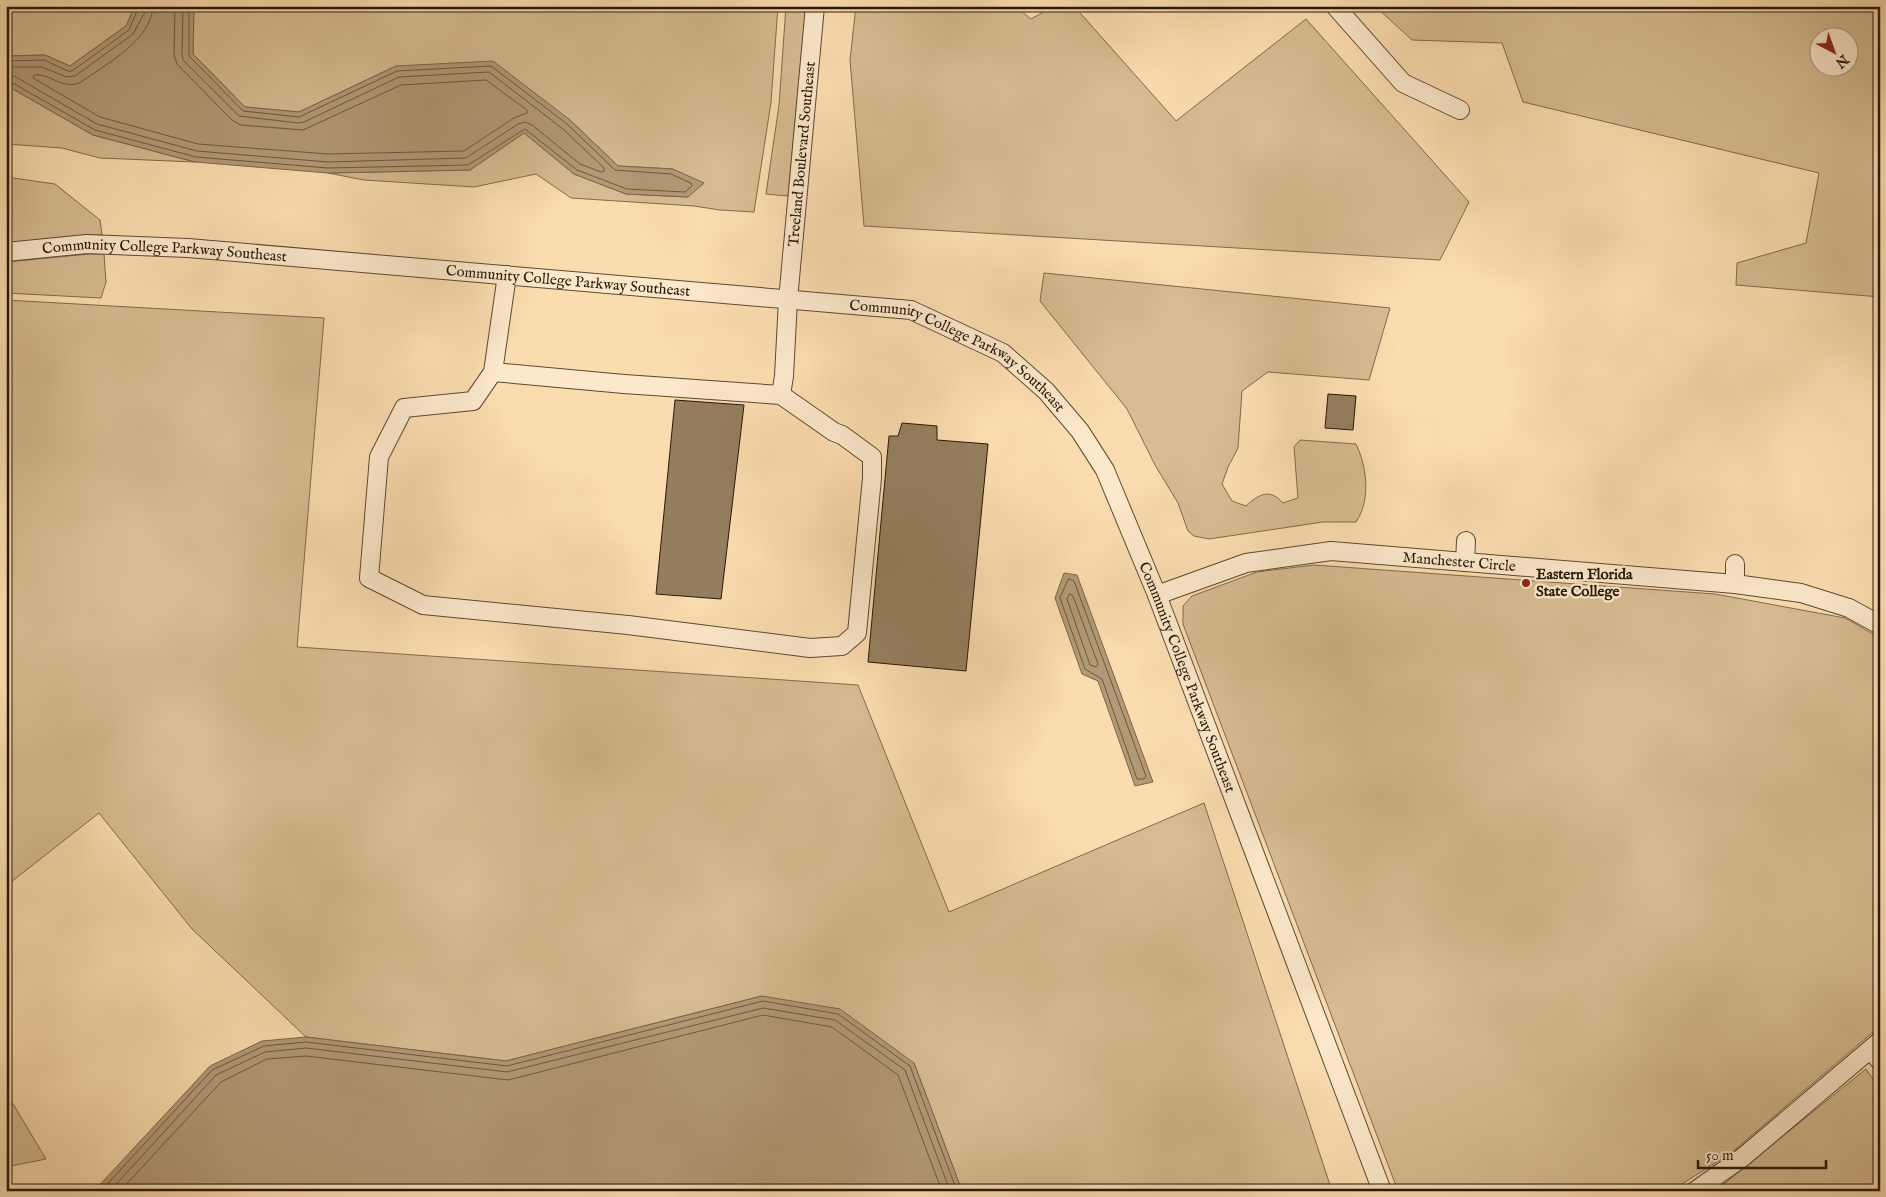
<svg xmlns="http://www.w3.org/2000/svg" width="1886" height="1197" font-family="'IM FELL English',serif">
	<rect width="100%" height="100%" fill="#fbdcaf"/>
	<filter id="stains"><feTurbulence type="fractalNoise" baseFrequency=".004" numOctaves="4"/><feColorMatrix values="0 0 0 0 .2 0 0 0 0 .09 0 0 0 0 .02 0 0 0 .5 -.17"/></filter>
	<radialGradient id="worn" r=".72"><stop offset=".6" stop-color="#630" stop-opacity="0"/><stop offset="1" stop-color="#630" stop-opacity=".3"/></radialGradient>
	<path fill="#d7bb92" stroke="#7f6a4c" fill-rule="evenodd" d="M6,6H135L126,26L70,66L44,55L7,56L6,58Z
		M194,6H778L771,102L754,212L720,210L694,206L571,198L536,174L474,187L364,180L328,173L470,170L524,133L574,174L626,194L688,197L673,169L618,166L570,120L396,66L299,112L245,107L193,54Z
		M786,6H806L788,196L766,194L779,105Z
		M856,6H1015L1031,19L1054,6H1074L1176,121L1306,19L1469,202L1440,260L864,226L850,60Z
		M1375,6H1880V297L1736,285L1737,263L1806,243L1819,173L1523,102L1502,43L1412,40ZM1818,38H1848V68H1818Z
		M6,85L93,135L195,162L100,158L62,148L6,144Z
		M6,177L55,184L100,220L102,235H85L6,243Z
		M89,254H104L106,282L101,298L6,293V262Z
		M1044,273L1390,308L1369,380L1268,372L1242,391L1238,448L1228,467L1222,484L1232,501L1246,506C1259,494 1270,488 1283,503L1298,498L1294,447L1300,440L1356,444C1367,467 1371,500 1356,522H1323L1209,539L1194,536L1188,531L1178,503L1155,465L1127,409L1040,301Z
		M6,300L324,318L297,647L858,685L949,912L1204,803L1332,1191H962L914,1063L762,996L506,1061L306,1037L192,929L99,813L6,886Z
		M1314,565L1715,594L1845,618L1880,638V1026L1731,1153L1671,1191H1398L1183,624V606L1192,596L1257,572Z
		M1866,1069L1879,1088L1873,1097L1880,1105V1191H1715Z
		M6,1092L46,1159L6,1167Z"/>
	<path fill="#b39976" stroke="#7b654a" d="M135,6H194L193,54L245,107L299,112L396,66L493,61L570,120L618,166L673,169L704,183L688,197L626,194L574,174L524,133L470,170L328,173L195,162L93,135L6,85L7,56L45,55L70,66L126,26Z
		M1064,573L1077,575L1153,782L1135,786L1098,681L1082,674L1055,598Z
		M762,996L840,1009L914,1063L962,1191H94L210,1066L262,1041L306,1037L506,1061Z"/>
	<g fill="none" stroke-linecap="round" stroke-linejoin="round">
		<path stroke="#6d583e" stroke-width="1" d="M153,6C152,40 106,64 81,82C63,91 51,73 34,75L33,78L100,117L198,144L328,154L464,151L514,118L527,113V110L486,80L401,85L303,130L241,125L232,120L177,64L174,54L175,6
			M6,61L44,60L68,71H72L129,30L139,6
			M6,67H42L67,77L75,76L133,34L145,12V6
			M6,75L14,76L97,124L197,151L328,162L466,158L518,124L525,122L532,125L580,164L601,172L604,171V168L563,129L489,72L399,77L304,122L298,123L239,116L183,60L182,54L183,6
			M6,81L11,82L95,130L196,157L328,168L468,165L525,129L577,170L627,189L685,192L692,186L691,183L671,174L615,170L567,124L491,66L397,71L299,117L243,111L189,56V6
			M1069,579L1074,581L1146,776L1144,779H1137L1102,679L1085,669L1060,598Z
			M1070,594L1073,596L1098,664L1096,667L1090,665L1067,599Z
			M101,1191L212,1070L264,1046L306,1042L507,1066L763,1001L838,1014L910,1066L957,1191
			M110,1191L216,1075L265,1052L306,1048L507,1072L763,1008L835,1020L905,1070L950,1191
			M120,1191L221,1082L267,1059L306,1056L508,1080L763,1015L832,1027L898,1075L942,1191"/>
	</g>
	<path fill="#957e5e" stroke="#271807" d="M1328,394L1356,396L1353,430L1325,428Z
		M675,400L744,405L721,599L656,594Z
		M902,423L937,426V440L988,444L966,671L868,662L889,436H898Z"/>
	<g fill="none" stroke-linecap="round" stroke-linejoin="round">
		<defs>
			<g id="minor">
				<path d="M1335,6L1403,83L1460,110"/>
				<path id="s1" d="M6,252L87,244L188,248L911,310L1003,353L1046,391L1080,431L1105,470L1157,595L1382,1191"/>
				<path d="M493,372L624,384L781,395L834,432L842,435L872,457V478L857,633L842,646L810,648L628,625L423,605L369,578L379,457L404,408L473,401L493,372L507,275"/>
				<path id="s2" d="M781,395L784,376L788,300L815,6"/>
				<path d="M1465,562L1466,541"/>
				<path d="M1735,564V584"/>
				<path id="s3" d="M1157,595L1246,563L1331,551L1735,584L1801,593L1849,608L1880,625"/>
				<path d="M1870,1050L1880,1061"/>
				<path d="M1695,1191L1743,1157L1880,1041"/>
			</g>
		</defs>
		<use href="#minor" stroke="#5c4931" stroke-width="20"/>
		<use href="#minor" stroke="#fce8cb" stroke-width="18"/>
	</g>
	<circle fill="#8f2418" stroke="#fce8cb" stroke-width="2" cx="1526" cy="583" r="5"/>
	<g text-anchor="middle" stroke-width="4.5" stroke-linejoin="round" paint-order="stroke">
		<g font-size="15" fill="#271807" stroke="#fce8cb">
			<text dy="5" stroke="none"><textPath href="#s2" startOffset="242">Treeland Boulevard Southeast</textPath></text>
			<text dy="5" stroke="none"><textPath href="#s1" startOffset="159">Community College Parkway Southeast</textPath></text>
			<text dy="5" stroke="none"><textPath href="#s1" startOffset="564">Community College Parkway Southeast</textPath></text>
			<text dy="5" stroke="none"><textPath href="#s1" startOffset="969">Community College Parkway Southeast</textPath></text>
			<text dy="5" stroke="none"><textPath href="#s3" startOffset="309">Manchester Circle</textPath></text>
			<text dy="5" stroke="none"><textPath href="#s1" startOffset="1389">Community College Parkway Southeast</textPath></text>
		</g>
		<g font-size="15" font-weight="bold" fill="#271807" stroke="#fce8cb" text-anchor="start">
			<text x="1536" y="579">Eastern Florida<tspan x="1536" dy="17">State College</tspan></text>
		</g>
	</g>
	<rect width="1886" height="1197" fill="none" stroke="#fbdcaf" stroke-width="25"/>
	<rect x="8" y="8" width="1871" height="1182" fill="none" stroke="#271807" stroke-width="2.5"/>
	<rect x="12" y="12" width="1861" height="1172" fill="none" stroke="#271807"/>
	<g transform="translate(1834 52) rotate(139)"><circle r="24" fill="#fce8cb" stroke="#a7957d"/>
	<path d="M0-4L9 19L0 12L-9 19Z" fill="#8f2418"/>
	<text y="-8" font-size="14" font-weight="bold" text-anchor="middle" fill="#271807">N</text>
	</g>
	<path d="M1698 1160v8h128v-8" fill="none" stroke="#271807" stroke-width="2.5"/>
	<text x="1706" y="1160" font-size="15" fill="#271807" stroke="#fce8cb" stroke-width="4" paint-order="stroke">50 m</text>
	<rect width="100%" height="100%" filter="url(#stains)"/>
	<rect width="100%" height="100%" fill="url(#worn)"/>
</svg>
